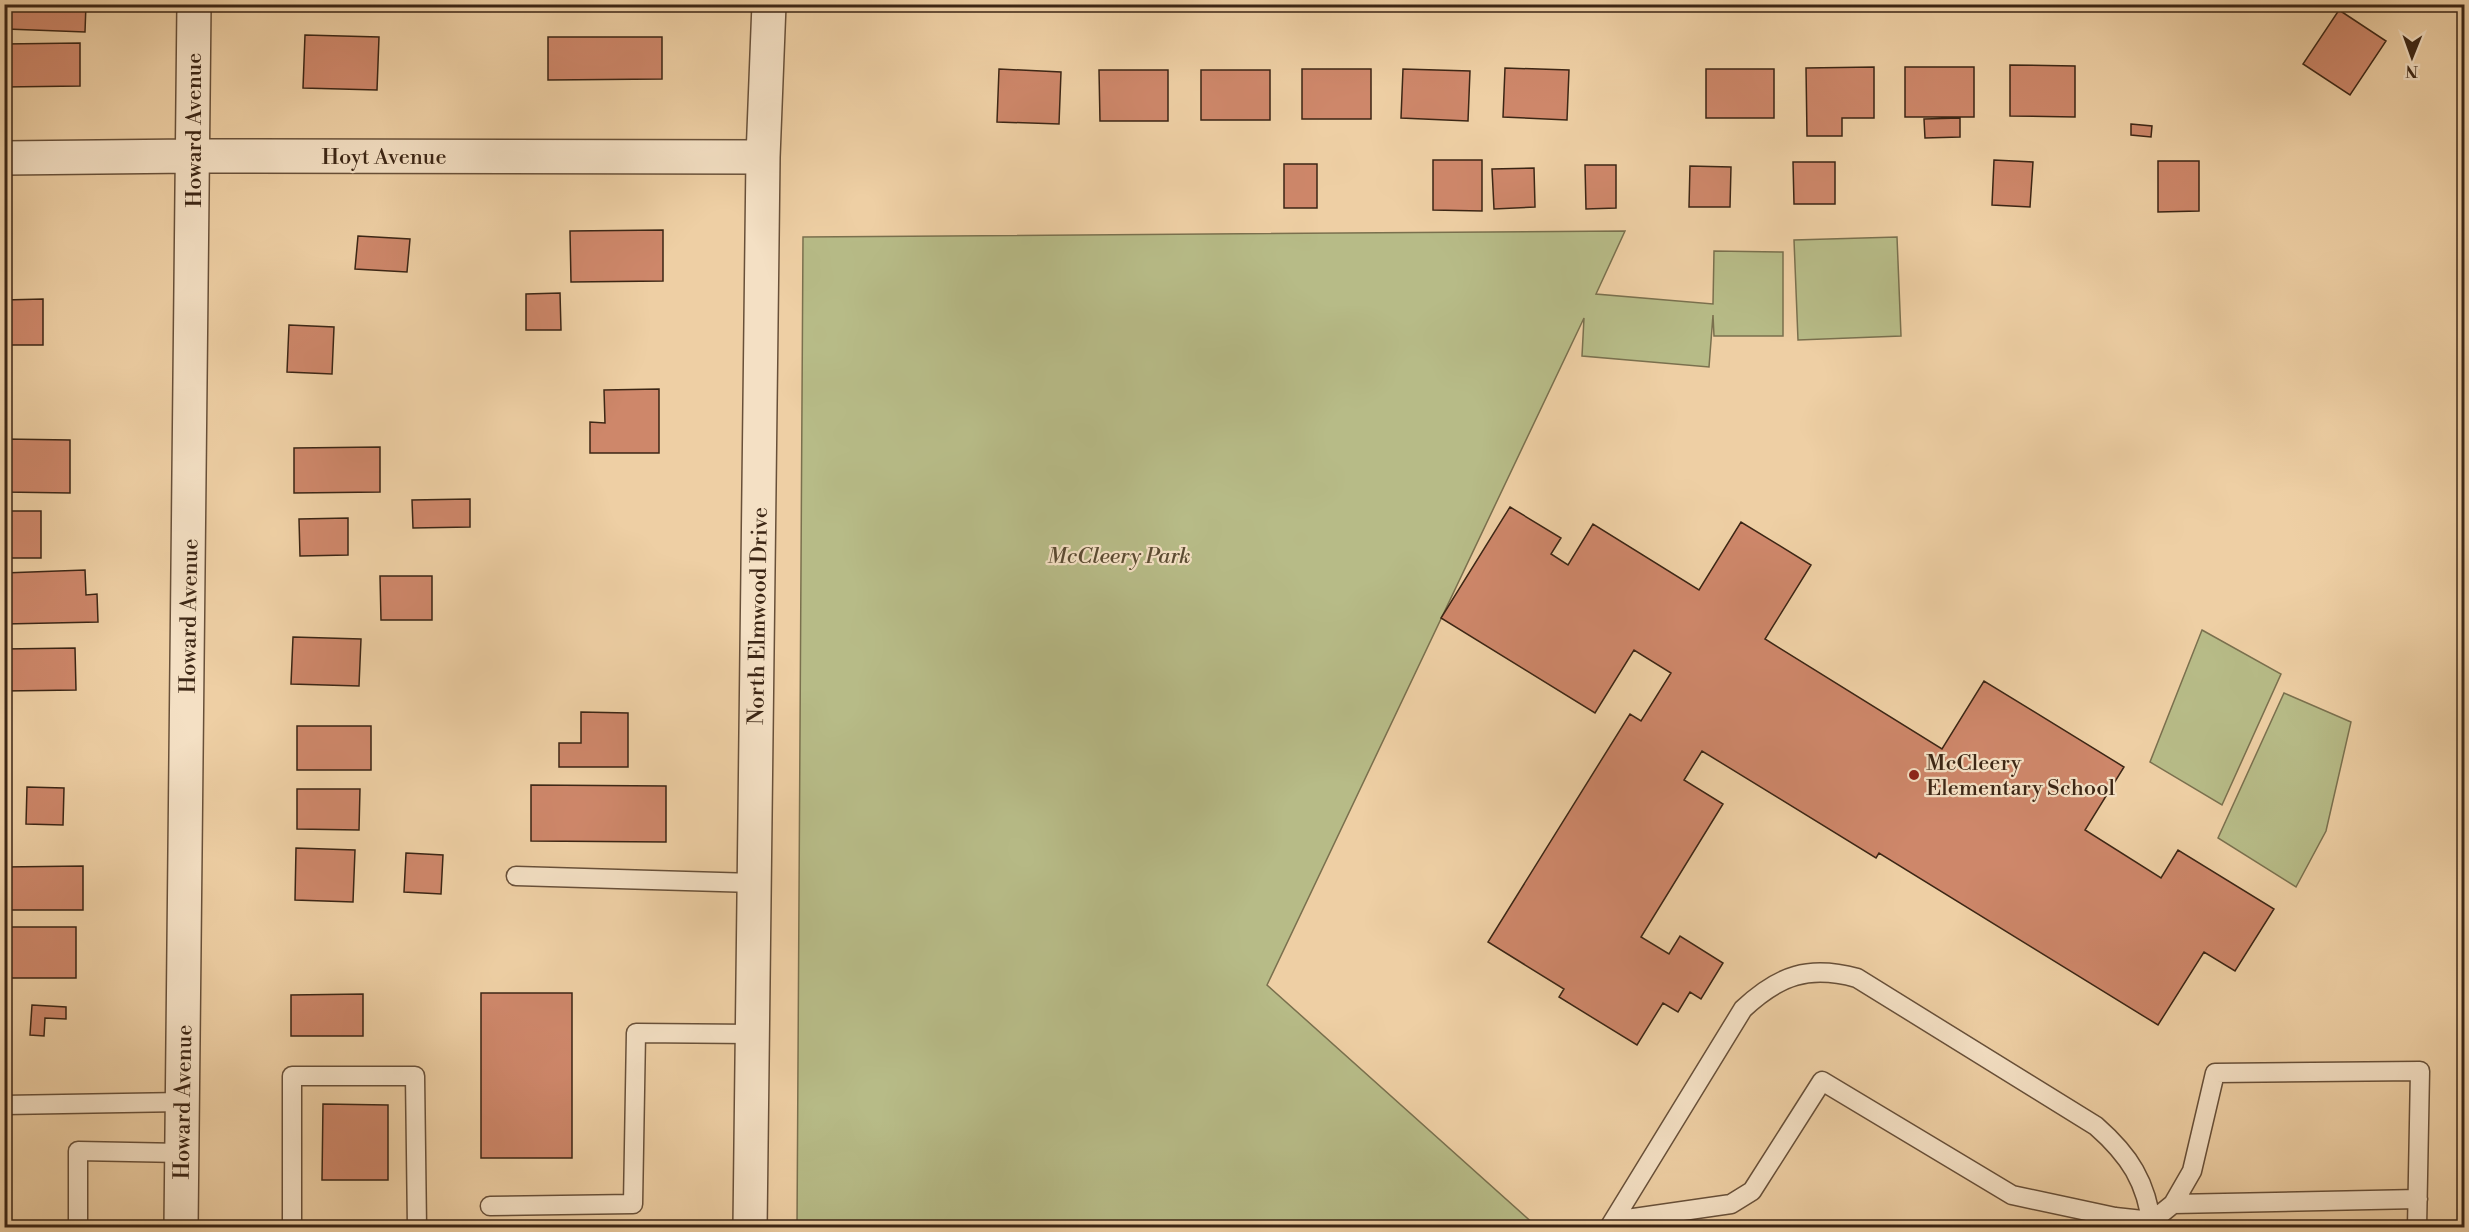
<svg xmlns="http://www.w3.org/2000/svg" width="2469" height="1232" font-family="'Libre Bodoni',serif">
	<rect width="100%" height="100%" fill="#eecfa4"/>
	<filter id="stains"><feTurbulence type="fractalNoise" baseFrequency=".00333" numOctaves="4"/><feColorMatrix values="0 0 0 0 .2 0 0 0 0 .09 0 0 0 0 .02 0 0 0 .5 -.17"/></filter>
	<radialGradient id="worn" r=".72"><stop offset=".6" stop-color="#630" stop-opacity="0"/><stop offset="1" stop-color="#630" stop-opacity=".3"/></radialGradient>
	<path fill="#b7bb87" stroke="#7a704e" stroke-width="1.5" d="M1625,231L1596,294L1713,304L1714,251L1783,252V336H1714L1713,315L1709,367L1582,356L1584,318L1267,985L1535,1225V1227L797,1228L803,237Z
		M1897,237L1901,336L1798,340L1794,240Z
		M2202,630L2281,674L2222,805L2150,762Z
		M2284,693L2351,722L2326,831L2296,887L2218,838Z"/>
	<path fill="#ce876a" stroke="#3c2615" stroke-width="1.5" d="M8,4H86L85,32L7,29Z
		M2339,10L2386,41L2350,95L2303,64Z
		M305,35L379,37L377,90L303,88Z
		M548,37H662V79L548,80Z
		M80,43V86L4,87V44Z
		M2010,65L2075,66V117L2010,116Z
		M1874,67V118H1842V136H1807L1806,68Z
		M1905,67H1974V117H1905Z
		M1505,68L1569,70L1567,120L1503,117Z
		M999,69L1061,72L1059,124L997,122Z
		M1302,69H1371V119H1302Z
		M1403,69L1470,71L1468,121L1401,118Z
		M1706,69H1774V118H1706Z
		M1099,70H1168V121H1100Z
		M1201,70H1270V120H1201Z
		M1960,118V137L1925,138L1924,119Z
		M2131,124L2152,126L2151,137L2131,135Z
		M1433,160H1482V211L1433,210Z
		M1994,160L2033,162L2030,207L1992,205Z
		M2158,161H2199V211L2158,212Z
		M1793,162H1835V204H1794Z
		M1284,164H1317V208H1284Z
		M1585,165H1616V208L1586,209Z
		M1690,166L1731,167L1730,207H1689Z
		M1534,168L1535,207L1494,209L1492,169Z
		M663,230V281L571,282L570,231Z
		M358,236L410,239L407,272L355,269Z
		M560,293L561,330H526V294Z
		M43,299V345H4V300Z
		M289,325L334,327L332,374L287,372Z
		M659,389V453H590V422L605,423L604,390Z
		M4,439L70,440V493L4,492Z
		M380,447V492L294,493V448Z
		M470,499V527L413,528L412,500Z
		M1510,507L1561,538L1551,554L1568,565L1593,524L1699,590L1741,522L1811,565L1765,639L1942,749L1984,681L2124,767L2085,830L2161,878L2178,850L2274,909L2235,971L2204,952L2158,1025L1879,853L1876,858L1702,751L1684,780L1723,804L1641,937L1669,954L1680,936L1723,963L1701,999L1690,992L1678,1012L1663,1003L1637,1045L1559,997L1564,989L1488,942L1630,714L1641,721L1671,673L1634,650L1595,713L1441,618Z
		M4,511H41V558H4Z
		M348,518V555L300,556L299,519Z
		M85,570L86,595L97,594L98,622L5,624L4,573Z
		M380,576H432V620H381Z
		M293,637L361,639L359,686L291,684Z
		M75,648L76,690L4,691V649Z
		M581,712L628,713V767H559V743H581Z
		M297,726H371V770H297Z
		M531,785L666,786V842L531,841Z
		M27,787L64,788L63,825L26,824Z
		M297,789H360L359,830L297,829Z
		M296,848L355,850L353,902L295,900Z
		M406,853L443,855L441,894L404,892Z
		M83,866V910H4V867Z
		M4,927H76V978H4Z
		M481,993H572V1158H481Z
		M363,994V1036H291V995Z
		M32,1005L66,1007V1019L45,1018L44,1036L30,1035Z
		M323,1104L388,1105V1180H322Z
		M4,1128H11V1197H4Z"/>
	<g fill="none" stroke-linecap="round" stroke-linejoin="round">
		<defs>
			<path id="service" d="M516,876L754,883
				M4,1105L182,1102
				M2173,1204L2418,1199
				M490,1206L633,1204L636,1033L753,1034
				M1613,1221L1731,1204L1752,1191L1822,1081L2012,1195L2115,1217L2152,1221L2173,1204L2192,1171L2215,1073L2420,1071L2417,1228
				M1610,1226L1743,1009C1779,975 1809,965 1857,978L2096,1126C2129,1155 2147,1182 2152,1228
				M78,1228V1151L182,1153
				M292,1228V1076H415L417,1228"/>
			<path id="minor" d="M4,158L192,156L763,157
				M181,1228L194,4
				M750,1228L763,157L769,4"/>
		</defs>
		<use href="#service" stroke="#685039" stroke-width="21"/>
		<use href="#minor" stroke="#685039" stroke-width="36"/>
		<use href="#service" stroke="#f4e0c4" stroke-width="18"/>
		<use href="#minor" stroke="#f4e0c4" stroke-width="33"/>
	</g>
	<circle fill="#8f2418" stroke="#f4e0c4" stroke-width="2" cx="1914" cy="775" r="6"/>
	<g text-anchor="middle" stroke-width="4.5" stroke-linejoin="round" paint-order="stroke">
		<g font-size="22" fill="#3c2615" stroke="#f4e0c4">
			<text transform="translate(193 130) rotate(-90)" y="8">Howard Avenue</text>
			<text x="384" y="164">Hoyt Avenue</text>
			<text transform="translate(188 616) rotate(-89)" y="8">Howard Avenue</text>
			<text transform="translate(757 616) rotate(-89)" y="8">North Elmwood Drive</text>
			<text transform="translate(182 1102) rotate(-89)" y="8">Howard Avenue</text>
		</g>
		<g font-size="22" font-style="italic" fill="#5b4b32" stroke="#f4e0c4">
			<text x="1119" y="563">McCleery Park</text>
		</g>
		<g font-size="22" fill="#3c2615" stroke="#f4e0c4" text-anchor="start">
			<text x="1926" y="770">McCleery<tspan x="1926" dy="25">Elementary School</tspan></text>
		</g>
	</g>
	<rect width="2469" height="1232" fill="none" stroke="#eecfa4" stroke-width="24"/>
	<rect x="6" y="6" width="2457" height="1220" fill="none" stroke="#3c2615" stroke-width="3"/>
	<rect x="12" y="12" width="2445" height="1208" fill="none" stroke="#3c2615" stroke-width="1.5"/>
	<g transform="translate(2412 57) rotate(181)" stroke="#f4e0c4" stroke-width="4.5" paint-order="stroke">
	<path d="M0-4.5L10 22L0 15L-10 22Z" fill="#3c2615"/>
	<text y="-9" font-size="16" font-weight="bold" text-anchor="middle" fill="#3c2615">N</text>
	</g>
	<rect width="100%" height="100%" filter="url(#stains)"/>
	<rect width="100%" height="100%" fill="url(#worn)"/>
</svg>
